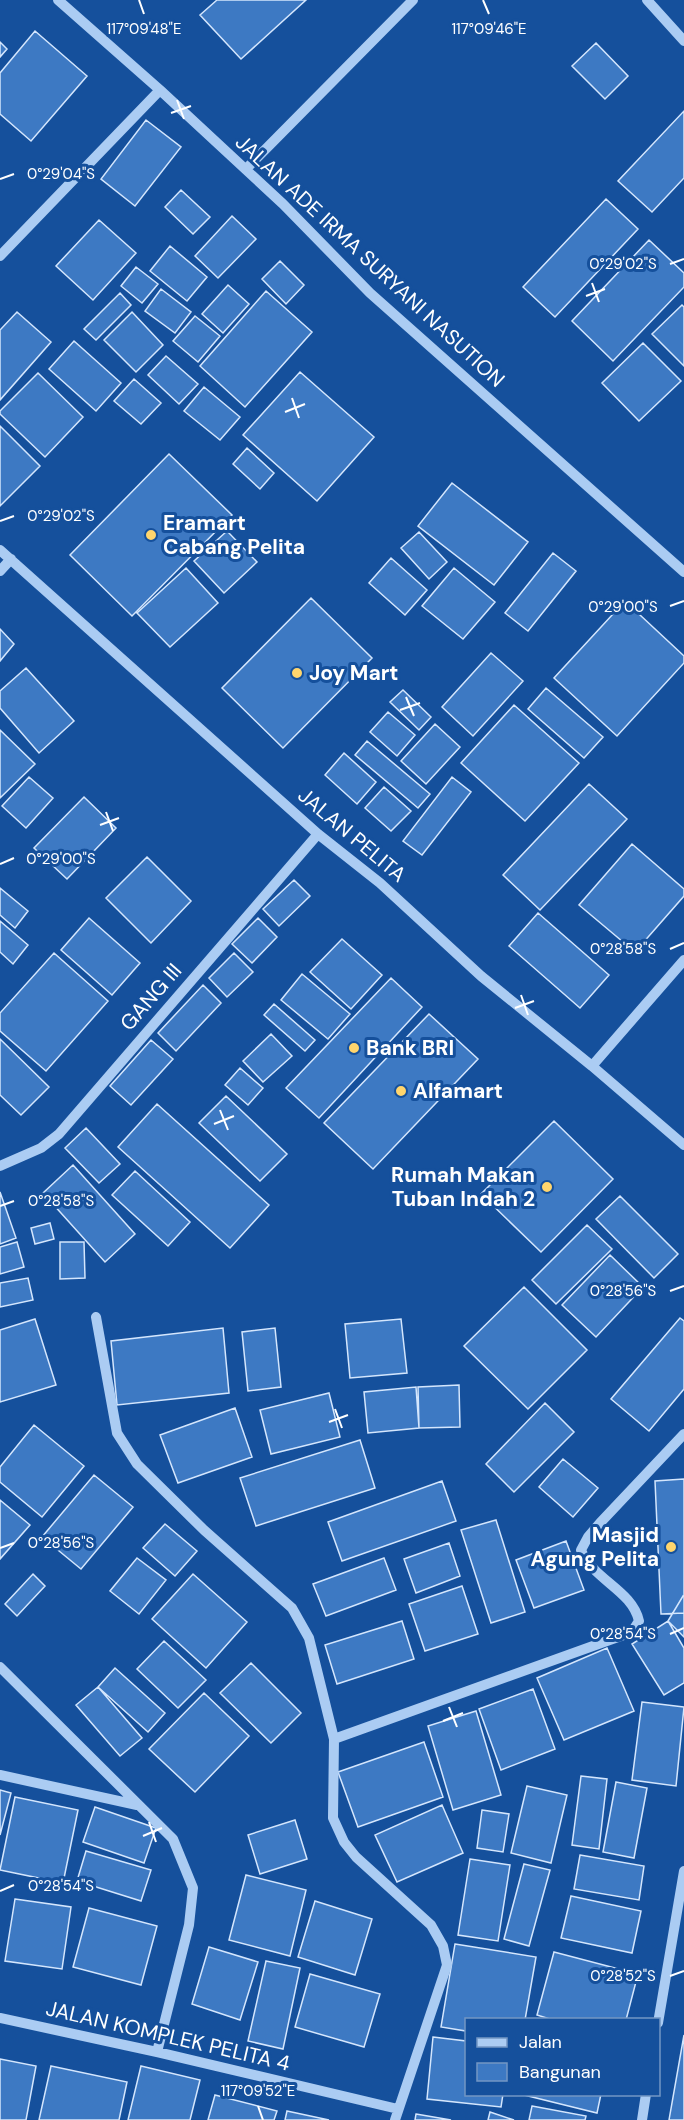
<svg xmlns="http://www.w3.org/2000/svg" width="684" height="2120" font-family="'DM Sans',sans-serif">
	<rect width="100%" height="100%" fill="#15509c"/>
	<path fill="#3d79c3" stroke="#d4e6fd" stroke-width="1.5" d="M217,0H306L241,59L200,15Z
		M35,31L87,76L31,141L0,114V73Z
		M0,42L7,49L0,57Z
		M596,43L628,76L605,99L572,66Z
		M684,111V178L652,212L618,181Z
		M146,120L181,147L135,206L101,179Z
		M181,190L210,217L193,234L165,207Z
		M606,199L638,229L555,317L523,287Z
		M232,216L256,239L218,278L195,256Z
		M99,220L136,253L93,300L56,266Z
		M649,240L684,273V287L613,361L572,321Z
		M170,246L207,277L187,301L150,271Z
		M280,261L304,285L286,304L262,279Z
		M136,267L158,284L142,303L121,286Z
		M228,285L249,304L223,333L202,314Z
		M161,289L191,312L175,333L145,311Z
		M266,291L312,332L245,407L200,366Z
		M120,293L131,305L96,340L84,329Z
		M682,305L684,307V366L652,334Z
		M17,312L51,342L0,400V330Z
		M132,312L163,345L136,372L104,340Z
		M195,316L220,336L198,362L173,341Z
		M74,341L121,383L96,411L49,369Z
		M643,343L681,381L639,421L602,383Z
		M166,356L198,384L179,404L148,375Z
		M300,372L374,437L317,501L243,435Z
		M38,373L83,417L45,457L0,414V411Z
		M134,379L161,403L141,424L114,401Z
		M204,387L240,417L220,440L184,411Z
		M0,426L40,466L0,506Z
		M247,448L274,473L260,489L233,464Z
		M169,454L232,515L132,616L70,555Z
		M452,483L528,542L494,585L418,526Z
		M227,531L257,562L224,593L194,561Z
		M419,532L447,562L429,579L401,548Z
		M553,553L576,571L528,631L505,613Z
		M391,558L427,590L405,615L369,583Z
		M186,568L218,603L170,647L137,613Z
		M454,568L495,602L463,639L422,606Z
		M311,598L372,658L283,748L222,688Z
		M625,601L684,656V663L617,736L554,678Z
		M0,629L14,644L0,661Z
		M491,653L523,681L473,736L442,707Z
		M26,668L74,721L39,753L0,708V691Z
		M546,688L603,737L584,758L528,709Z
		M403,690L431,717L419,730L390,702Z
		M514,705L579,763L525,821L461,763Z
		M388,712L415,735L397,756L370,732Z
		M435,724L460,747L426,784L401,761Z
		M0,730L35,764L0,798Z
		M367,741L430,794L418,808L355,755Z
		M344,753L376,782L357,804L325,775Z
		M29,777L53,798L26,828L2,806Z
		M452,777L471,792L422,855L403,841Z
		M589,784L627,819L540,910L503,875Z
		M384,787L411,811L391,831L365,808Z
		M84,797L116,828L67,879L34,848Z
		M632,844L684,889V896L635,952L579,905Z
		M147,857L191,901L151,943L106,898Z
		M294,880L310,896L279,926L263,909Z
		M0,888L28,911L15,928L0,915Z
		M538,913L609,975L580,1008L509,946Z
		M89,918L140,963L112,995L61,950Z
		M258,918L277,937L252,963L232,944Z
		M0,921L28,945L13,964L0,952Z
		M342,939L382,975L351,1009L310,972Z
		M54,953L108,1001L46,1071L0,1031V1013Z
		M234,953L253,972L227,997L209,978Z
		M302,974L350,1014L328,1039L281,1000Z
		M391,978L422,1007L319,1118L286,1088Z
		M203,985L221,1003L176,1051L158,1033Z
		M274,1004L315,1040L305,1051L264,1015Z
		M429,1014L478,1059L373,1169L324,1123Z
		M271,1034L292,1056L263,1082L243,1061Z
		M0,1039L49,1087L21,1115L0,1095Z
		M151,1040L173,1059L131,1105L110,1086Z
		M240,1068L263,1088L248,1105L225,1085Z
		M226,1096L287,1154L260,1181L199,1123Z
		M157,1104L269,1205L230,1248L118,1147Z
		M554,1121L613,1179L541,1252L481,1194Z
		M86,1128L120,1164L99,1183L65,1148Z
		M73,1165L135,1234L105,1262L43,1193Z
		M135,1171L190,1222L168,1246L112,1195Z
		M0,1192L16,1238L0,1244Z
		M620,1196L678,1254L654,1278L596,1219Z
		M50,1223L54,1239L35,1244L31,1228Z
		M587,1225L612,1249L556,1304L532,1280Z
		M17,1242L24,1267L0,1274V1247Z
		M60,1242H84L85,1278L60,1279Z
		M610,1255L643,1287L596,1337L562,1305Z
		M28,1278L33,1300L0,1307V1283Z
		M524,1287L587,1350L528,1409L464,1346Z
		M680,1318L684,1321V1389L649,1431L611,1399Z
		M35,1319L56,1385L0,1402V1330Z
		M401,1319L407,1373L350,1378L345,1324Z
		M223,1328L229,1393L117,1405L111,1341Z
		M275,1328L281,1387L248,1391L242,1332Z
		M459,1385L460,1427L419,1428L418,1387Z
		M416,1387L419,1428L368,1433L364,1392Z
		M329,1393L340,1437L271,1454L260,1410Z
		M545,1403L574,1432L514,1492L486,1464Z
		M235,1408L252,1457L178,1483L160,1435Z
		M34,1425L84,1466L42,1517L0,1482V1467Z
		M360,1440L375,1488L256,1526L240,1478Z
		M563,1459L598,1488L573,1517L539,1487Z
		M94,1475L133,1507L81,1569L42,1537Z
		M684,1479V1613L661,1614L655,1481Z
		M442,1481L456,1521L342,1561L328,1522Z
		M0,1500L30,1525L0,1559Z
		M496,1520L525,1612L491,1623L461,1530Z
		M165,1524L197,1551L175,1576L143,1548Z
		M566,1541L584,1590L534,1608L516,1560Z
		M449,1543L460,1576L416,1593L404,1559Z
		M137,1558L166,1580L139,1614L110,1591Z
		M384,1558L396,1590L326,1616L313,1584Z
		M33,1574L45,1586L17,1616L5,1604Z
		M193,1574L247,1622L206,1668L152,1619Z
		M462,1586L478,1634L425,1651L409,1604Z
		M683,1596L684,1597V1637L668,1621Z
		M402,1621L414,1659L337,1684L325,1645Z
		M668,1621L684,1648V1683L664,1695L632,1644Z
		M164,1641L206,1680L178,1708L137,1669Z
		M607,1648L634,1711L564,1740L537,1678Z
		M251,1663L301,1713L271,1743L220,1693Z
		M115,1668L165,1713L148,1732L98,1687Z
		M98,1687L142,1738L120,1756L76,1705Z
		M533,1689L555,1749L501,1770L479,1709Z
		M204,1693L249,1736L195,1792L149,1749Z
		M642,1702L684,1707L676,1786L632,1780Z
		M476,1711L501,1795L453,1810L428,1726Z
		M424,1742L443,1797L358,1827L338,1772Z
		M581,1776L607,1779L599,1849L572,1845Z
		M616,1782L647,1788L634,1858L603,1852Z
		M527,1786L567,1795L551,1863L511,1853Z
		M0,1790L11,1793L0,1835Z
		M15,1797L78,1810L63,1883L0,1870Z
		M442,1805L463,1853L397,1882L375,1835Z
		M95,1807L156,1828L144,1863L83,1842Z
		M482,1810L509,1814L503,1852L477,1848Z
		M295,1820L307,1859L260,1874L248,1835Z
		M86,1851L151,1870L141,1901L77,1881Z
		M580,1855L644,1866L639,1900L574,1889Z
		M470,1859L510,1865L498,1941L458,1935Z
		M524,1864L550,1870L529,1946L504,1939Z
		M246,1875L306,1890L290,1956L229,1940Z
		M571,1896L641,1911L632,1953L561,1938Z
		M15,1899L71,1907L62,1969L5,1961Z
		M315,1901L372,1919L355,1975L298,1957Z
		M89,1908L157,1926L141,1985L73,1967Z
		M455,1944L536,1957L525,2020H466V2031L441,2027Z
		M209,1947L258,1962L240,2020L192,2004Z
		M554,1952L638,1974L626,2020H553L537,2015Z
		M266,1961L300,1968L283,2049L248,2041Z
		M310,1974L380,1994L364,2047L295,2027Z
		M684,2035V2120H669Z
		M433,2037L466,2041V2094H503L501,2107L427,2099Z
		M0,2059L36,2066L26,2120H0Z
		M51,2066L127,2082L119,2120H39Z
		M141,2066L200,2080L190,2120H128Z
		M520,2094H601L597,2113Z
		M215,2095L277,2111L274,2120H208Z
		M532,2106L586,2116L585,2120H529Z
		M287,2111L329,2120H285Z
		M490,2112L514,2120H488Z
		M416,2114L451,2120H415Z"/>
	<g fill="none" stroke-linecap="round" stroke-linejoin="round">
		<path stroke="#abccf3" stroke-width="10" d="M58,0L160,90L283,204L370,293L684,572
			M647,0L684,41
			M246,169L413,0
			M0,256L160,90
			M0,550L318,834L380,883L481,976L592,1066L684,1145
			M0,571L11,559
			M592,1066L684,960
			M0,1166L41,1148L59,1134L318,834
			M96,1317L117,1433L137,1464L204,1530L292,1608L309,1638L334,1739L333,1818L344,1842L356,1857L431,1925L443,1946L447,1965L395,2120
			M0,1667L173,1839L193,1888L189,1925L157,2052
			M334,1739L632,1632L639,1621C632,1590 593,1580 581,1550L588,1537L600,1523L684,1434
			M0,1775L137,1805
			M0,2018L157,2052L398,2109
			M658,2023L684,1871
			M642,2120L646,2094"/>
	</g>
	<path fill="none" stroke="#fff" stroke-width="2" d="M139,0L144,14M483,0L489,14M177,100L184,119M171,113L191,106M0,179L14,174M670,264L684,259M592,283L599,302M586,296L605,289M292,398L299,418M285,412L305,404M0,521L14,516M670,606L684,601M406,697L414,716M400,710L420,703M106,812L113,831M100,825L119,818M0,864L14,858M670,949L684,943M521,995L528,1015M515,1008L534,1001M220,1110L228,1130M214,1124L234,1116M0,1206L14,1201M670,1291L684,1286M335,1409L342,1428M329,1422L348,1415M0,1548L14,1543M670,1634L684,1628M449,1707L457,1727M443,1721L463,1713M149,1822L156,1842M143,1836L162,1828M0,1891L14,1885M670,1976L684,1971M258,2106L263,2120"/>
	<g fill="#ffd56d" stroke="#15509c" stroke-width="2">
		<circle cx="151" cy="535" r="6"/>
		<circle cx="297" cy="673" r="6"/>
		<circle cx="354" cy="1048" r="6"/>
		<circle cx="401" cy="1091" r="6"/>
		<circle cx="547" cy="1187" r="6"/>
		<circle cx="671" cy="1547" r="6"/>
	</g>
	<g text-anchor="middle" stroke-width="6" stroke-linejoin="round" paint-order="stroke">
		<g font-size="21" fill="#fff" stroke="#15509c">
			<text transform="translate(370 261) rotate(43)" y="7">JALAN ADE IRMA SURYANI NASUTION</text>
			<text transform="translate(352 835) rotate(40)" y="7">JALAN PELITA</text>
			<text transform="translate(151 997) rotate(-49)" y="7">GANG III</text>
			<text transform="translate(168 2036) rotate(13)" y="7">JALAN KOMPLEK PELITA 4</text>
		</g>
		<g font-size="21" font-weight="bold" fill="#fff" stroke="#15509c" text-anchor="start">
			<text x="163" y="530">Eramart<tspan x="163" dy="24">Cabang Pelita</tspan></text>
			<text x="309" y="680">Joy Mart</text>
			<text x="366" y="1055">Bank BRI</text>
			<text x="413" y="1098">Alfamart</text>
			<text x="535" y="1182" text-anchor="end">Rumah Makan<tspan x="535" dy="24">Tuban Indah 2</tspan></text>
			<text x="659" y="1542" text-anchor="end">Masjid<tspan x="659" dy="24">Agung Pelita</tspan></text>
		</g>
	</g>
	<g font-size="15" text-anchor="middle" fill="#fff" stroke="#15509c" stroke-width="6" stroke-linejoin="round" paint-order="stroke">
		<text x="144" y="34">117°09'48"E</text>
		<text x="489" y="34">117°09'46"E</text>
		<text x="61" y="179">0°29'04"S</text>
		<text x="623" y="269">0°29'02"S</text>
		<text x="61" y="521">0°29'02"S</text>
		<text x="623" y="612">0°29'00"S</text>
		<text x="61" y="864">0°29'00"S</text>
		<text x="623" y="954">0°28'58"S</text>
		<text x="61" y="1206">0°28'58"S</text>
		<text x="623" y="1296">0°28'56"S</text>
		<text x="61" y="1548">0°28'56"S</text>
		<text x="623" y="1639">0°28'54"S</text>
		<text x="61" y="1891">0°28'54"S</text>
		<text x="623" y="1981">0°28'52"S</text>
		<text x="258" y="2096">117°09'52"E</text>
	</g>
	<rect x="465" y="2018" width="195" height="78" fill="#15509c" stroke="#7396c4" stroke-width="1.5"/>
	<rect x="477" y="2038" width="30" height="9" fill="#abccf3" stroke="#7396c4" stroke-width="1.5"/>
	<text x="519" y="2048" font-size="18" fill="#ffffff">Jalan</text>
	<rect x="477" y="2063" width="30" height="18" fill="#3d79c3" stroke="#7396c4" stroke-width="1.5"/>
	<text x="519" y="2078" font-size="18" fill="#ffffff">Bangunan</text>
</svg>
